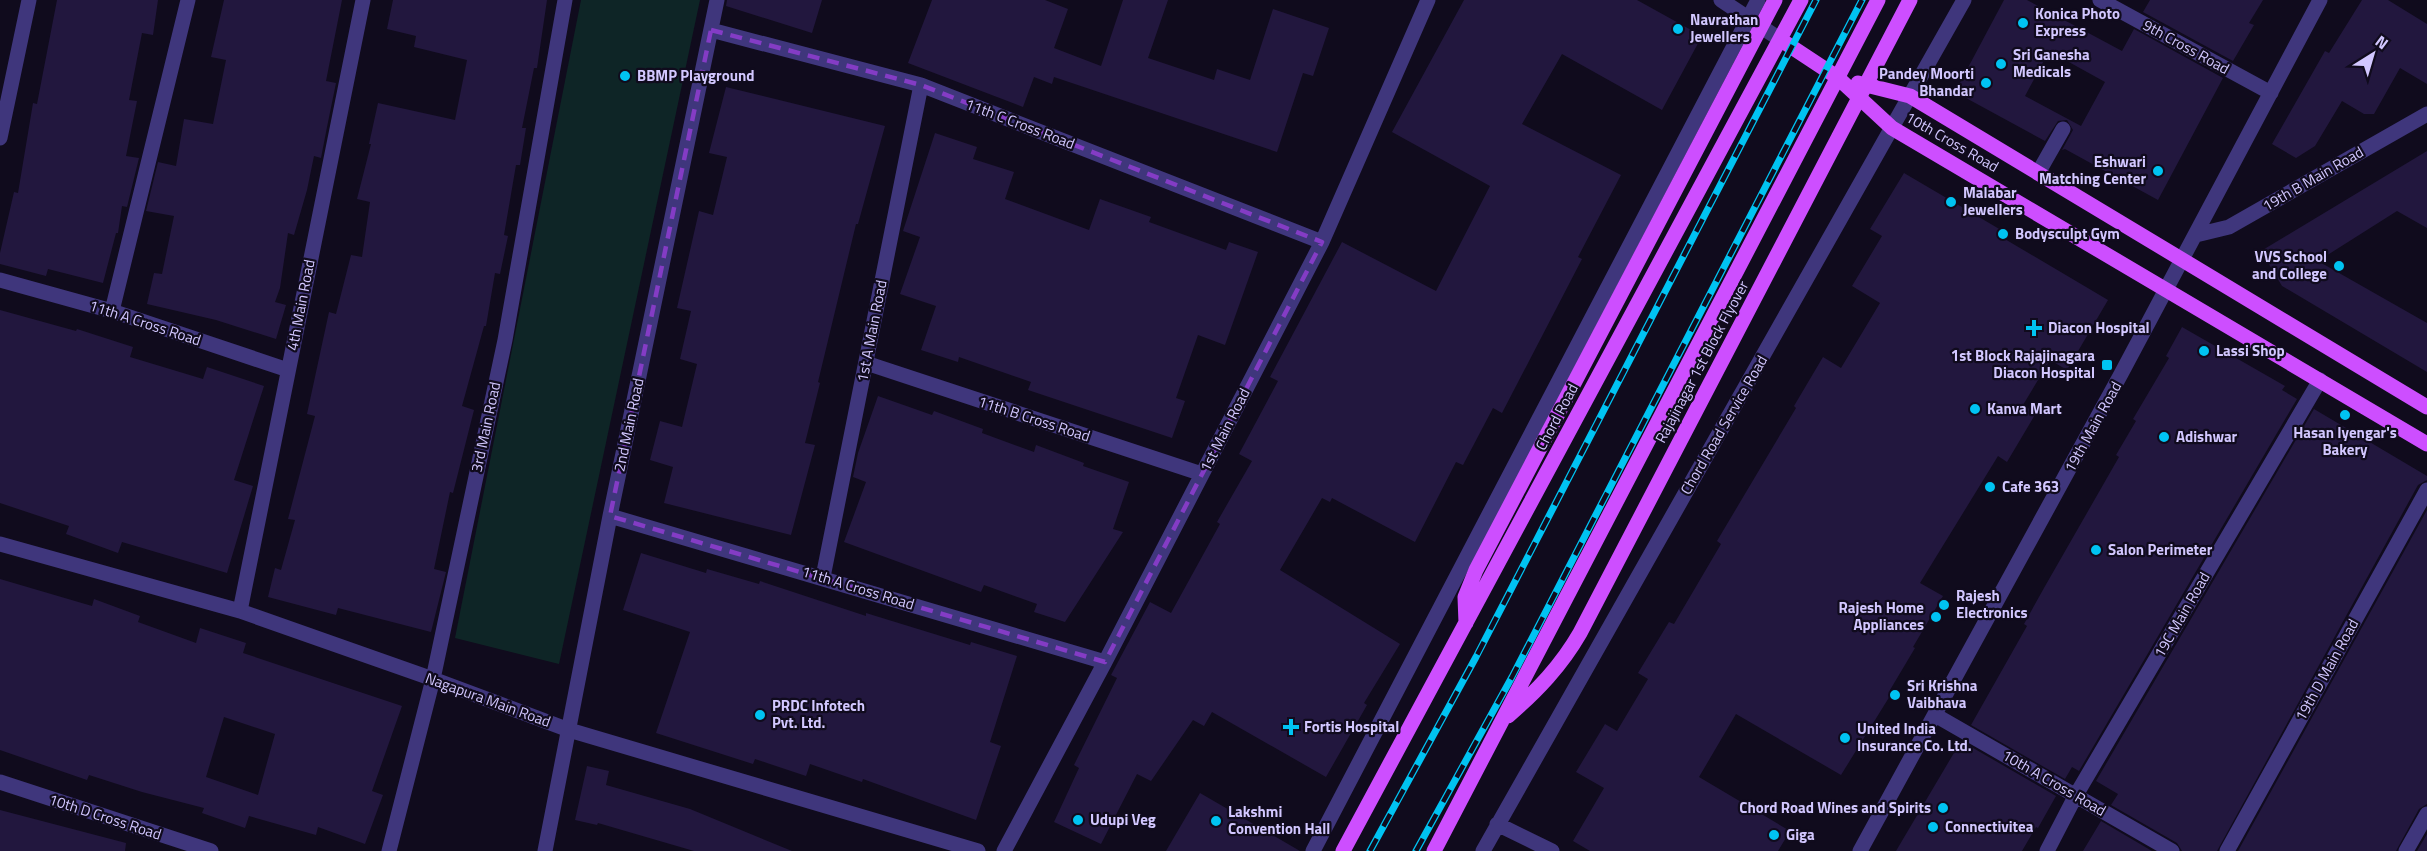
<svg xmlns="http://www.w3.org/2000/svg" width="2427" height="851" font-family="'Titillium Web',sans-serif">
	<rect width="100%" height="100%" fill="#100b1d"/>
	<path fill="#0e2526" d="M581,0H700L559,664L455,638Z"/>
	<path fill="#22173e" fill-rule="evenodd" d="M57,0H158L153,35L142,33L129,100L137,101L126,156L139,158L127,207L122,206L118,233H116L103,283L48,269L46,276L0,264V253L14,192L18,193L33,103L37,104Z
		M224,0H342L326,81L336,83L327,127L321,158L314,156L307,190L294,235L288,233L280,288L275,302L286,305L276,339L216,320L147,304L154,273L162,274L174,216L146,211L158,162L176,166L184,119L213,124L226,60L211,57Z
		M393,0H547L537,68H534L522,128H526L520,165H516L504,235L508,236L500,274L495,273L486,326H484L462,406L474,410L453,493L450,492L434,569L446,572L431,632L338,608L336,615L268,597L275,568L281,570L295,520L288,519L315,416L307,414L329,312L336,314L351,255L362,257L370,202L357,199L371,144H369L378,103L455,120L467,60L414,47L416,36L387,29Z
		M727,0H822L812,33L726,6Z
		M932,0H1045L1068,9L1054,48L1101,66L1123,0H1168L1148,58L1214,80L1217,69L1250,80L1273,9L1329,28L1313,76L1303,73L1277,152L1054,77L1052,84L1034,77L1023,107L908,63Z
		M1464,0H1637L1702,36L1662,110L1562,54L1522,124L1621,175L1578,257L1582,259L1502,413L1493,408L1463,465L1456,462L1415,542L1332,498L1330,502L1322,498L1280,570L1400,644L1364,703L1367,705L1326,777L1212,712L1204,726L1193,720L1151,781L1137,774L1101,844L1054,822L1079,768L1074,765L1117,678L1111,675L1150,602L1171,613L1220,524L1217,522L1252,461L1239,454L1278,381L1270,377L1342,242L1436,291L1490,186L1392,132Z
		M2004,0H2027L2122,51L2134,29L2223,78L2158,200L2065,149L2062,150L2073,130L2067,120L2058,121L2045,141L1955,92ZM2049,51L2105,82L2081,126L2025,96Z
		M2150,0H2263L2249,23L2254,25L2233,61L2143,12Z
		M2362,0H2388L2427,24V84L2400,68L2374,114H2364L2342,101L2315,146L2296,158L2272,144L2325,51L2329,53Z
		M726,87L885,126L858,224H856L818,382L820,383L805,443L815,445L791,535L664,503L673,467L650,460L660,421L682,427L697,364L680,359L691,311L677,308L699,211L713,215L727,157L709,153Z
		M935,133L977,147L973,159L1014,172L1005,199L1089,230L1100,199L1151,217L1149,222L1226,250L1229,242L1258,252L1225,345L1198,335L1176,398L1185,401L1172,438L1028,390L1031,382L959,357L958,362L921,350L936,306L900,294L920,237L903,231Z
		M2427,151V228L2397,211L2318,261L2427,323V372L2282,286L2261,251Z
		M1904,173L2001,230L1998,235L2108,300L2067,370L2050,360L2023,405L2036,413L2007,462L1998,456L1920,583L1943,596L1913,647L1915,648L1890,690L1893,691L1841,775L1736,714L1699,777L1790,831L1778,851H1590L1573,841L1604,788L1576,772L1605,724L1617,731L1648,679L1638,673L1669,622L1674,624L1721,544L1717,541L1796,408L1794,406L1823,357L1841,368L1880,303L1852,286L1882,236L1870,229Z
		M0,310L76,331L77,329L133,347L130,357L203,379L207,367L264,386L234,480L253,486L227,573L122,542L118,553L66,534L69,526L0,503Z
		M2182,327L2285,386L2282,390L2297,399L2079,771L2072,767L2065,779L1971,725L2027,626L2024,624L2044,588L2119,457L2116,455L2136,421L2133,419L2169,358L2166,356Z
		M878,396L932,415L934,411L983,429L982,433L1034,452L1036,445L1084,463L1083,466L1129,482L1113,529L1123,532L1065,622L1034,612L1037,604L984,585L981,592L844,542L866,482L853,477L858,453Z
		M2314,409L2427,476V480L2418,485L2217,851H2182L2177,843L2111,805L2118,794L2096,781Z
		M2427,510V804L2419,809L2396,851H2238Z
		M641,553L706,573L707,569L759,584L760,581L866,616V613L970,645L971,642L1017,656L990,742L1001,746L976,820L863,779L862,782L810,764L806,776L755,759L753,764L656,733L690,632L623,610Z
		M0,579L92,606L94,599L140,616L138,622L196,643L200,628L246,643L243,653L402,706L372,791L383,795L365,844L318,827L316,835L249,816L245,828L202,813L204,808L142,792L89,775L87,780L0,750ZM224,717L275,734L258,795L206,777Z
		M1961,741L2056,796L2038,828L2036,827L2022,851H1896Z
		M587,766L609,771L606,785L690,809L792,851H694L598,823L597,825L575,820Z
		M1200,793L1300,851H1166Z
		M0,810L126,843L125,851H0Z
		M2101,821L2152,851H2083Z
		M2427,834V851H2417Z"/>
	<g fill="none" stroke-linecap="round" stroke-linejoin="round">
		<path stroke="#3f367c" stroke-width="15" d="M1721,0L1781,40
			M2100,0L2271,93
			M711,30L921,85L1322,242
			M0,138L29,0
			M2038,173L2063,129
			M2196,235L2229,227L2427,114
			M0,280L112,311L288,370
			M112,311L188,0
			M866,363L1202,474
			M610,516L1105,662
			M0,544L240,611L433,679L569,730L978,851
			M823,577L921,85
			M240,611L363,0
			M1935,715L2172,851
			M0,782L211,851
			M1497,824L1552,851
			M389,851L433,679L505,340L565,0
			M545,851L610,516L717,0
			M1004,851L1105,662L1322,242L1428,0
			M1313,851L1758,0
			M1483,851L1964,0
			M1860,851L2121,374L2320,0
			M2047,851L2076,795L2320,380
			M2227,851L2427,490
			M2406,851L2427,814"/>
		<path stroke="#cd4eff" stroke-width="15" d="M1781,40L1837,77L1892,128L2427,444
			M1858,83L1910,96L2427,407
			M1466,623L1465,597L1476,570L1775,0
			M1508,716C1537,691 1561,666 1580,633L1910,0
			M1343,851L1801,0
			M1434,851L1878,0"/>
		<defs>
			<path id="rail" d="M1370,851L1476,657L1816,0
				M1416,851L1512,677L1862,0"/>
		</defs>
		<use href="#rail" stroke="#00c3f2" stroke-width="7"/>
		<use href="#rail" stroke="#100b1d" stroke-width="4.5" stroke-dasharray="14" stroke-linecap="butt"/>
	</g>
	<path fill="none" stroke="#843cc5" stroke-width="4.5" stroke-dasharray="12 8" stroke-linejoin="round" d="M711,30L921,85L1322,242L1105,662L610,516Z"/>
	<g fill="#00c3f2" stroke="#100b1d" stroke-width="2">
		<circle cx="2023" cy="23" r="6"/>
		<circle cx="1678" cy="29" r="6"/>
		<circle cx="2001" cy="64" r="6"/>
		<circle cx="625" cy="76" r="6"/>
		<circle cx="1986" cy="83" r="6"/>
		<circle cx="2158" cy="171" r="6"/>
		<circle cx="1951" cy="202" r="6"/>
		<circle cx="2003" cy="234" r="6"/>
		<circle cx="2339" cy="266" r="6"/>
		<path d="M2031 319h6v6h6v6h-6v6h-6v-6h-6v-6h6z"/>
		<circle cx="2204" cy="351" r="6"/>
		<rect x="2101" y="359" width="12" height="12" rx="3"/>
		<circle cx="1975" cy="409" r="6"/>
		<circle cx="2345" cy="415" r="6"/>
		<circle cx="2164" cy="437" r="6"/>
		<circle cx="1990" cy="487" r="6"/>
		<circle cx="2096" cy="550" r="6"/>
		<circle cx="1944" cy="605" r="6"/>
		<circle cx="1936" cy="617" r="6"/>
		<circle cx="1895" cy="695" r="6"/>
		<circle cx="760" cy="715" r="6"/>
		<path d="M1288 718h6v6h6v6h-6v6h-6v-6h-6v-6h6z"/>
		<circle cx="1845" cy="738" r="6"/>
		<circle cx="1943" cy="808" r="6"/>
		<circle cx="1078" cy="820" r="6"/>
		<circle cx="1216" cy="821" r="6"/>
		<circle cx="1933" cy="827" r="6"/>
		<circle cx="1774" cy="835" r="6"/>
	</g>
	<g text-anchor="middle" stroke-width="4.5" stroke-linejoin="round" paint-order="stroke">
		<g font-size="15" font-weight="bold" fill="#d2c7ff" stroke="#100b1d" text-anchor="start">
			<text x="2035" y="19">Konica Photo<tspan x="2035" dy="17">Express</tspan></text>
			<text x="1690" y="25">Navrathan<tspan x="1690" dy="17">Jewellers</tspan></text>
			<text x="2013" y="60">Sri Ganesha<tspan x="2013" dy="17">Medicals</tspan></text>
			<text x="1974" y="79" text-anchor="end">Pandey Moorti<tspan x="1974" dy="17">Bhandar</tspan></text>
			<text x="637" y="81">BBMP Playground</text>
			<text x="2146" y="167" text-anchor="end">Eshwari<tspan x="2146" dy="17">Matching Center</tspan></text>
			<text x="1963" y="198">Malabar<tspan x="1963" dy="17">Jewellers</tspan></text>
			<text x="2015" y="239">Bodysculpt Gym</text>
			<text x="2327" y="262" text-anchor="end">VVS School<tspan x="2327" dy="17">and College</tspan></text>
			<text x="2048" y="333">Diacon Hospital</text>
			<text x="2216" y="356">Lassi Shop</text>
			<text x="2095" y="361" text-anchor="end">1st Block Rajajinagara<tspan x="2095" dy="17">Diacon Hospital</tspan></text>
			<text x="1987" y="414">Kanva Mart</text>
			<text x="2345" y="438" text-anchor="middle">Hasan Iyengar's<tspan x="2345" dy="17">Bakery</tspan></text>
			<text x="2176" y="442">Adishwar</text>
			<text x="2002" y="492">Cafe 363</text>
			<text x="2108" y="555">Salon Perimeter</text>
			<text x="1956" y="601">Rajesh<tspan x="1956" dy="17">Electronics</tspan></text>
			<text x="1924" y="613" text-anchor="end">Rajesh Home<tspan x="1924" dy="17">Appliances</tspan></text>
			<text x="1907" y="691">Sri Krishna<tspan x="1907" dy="17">Vaibhava</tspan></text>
			<text x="772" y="711">PRDC Infotech<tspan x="772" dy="17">Pvt. Ltd.</tspan></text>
			<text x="1304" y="732">Fortis Hospital</text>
			<text x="1857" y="734">United India<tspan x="1857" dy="17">Insurance Co. Ltd.</tspan></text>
			<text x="1931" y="813" text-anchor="end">Chord Road Wines and Spirits</text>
			<text x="1228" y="817">Lakshmi<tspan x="1228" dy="17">Convention Hall</tspan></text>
			<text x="1090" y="825">Udupi Veg</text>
			<text x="1945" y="832">Connectivitea</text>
			<text x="1786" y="840">Giga</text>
		</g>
		<g font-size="15" fill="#d2c7ff" stroke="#100b1d">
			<text transform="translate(2186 47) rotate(29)" y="5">9th Cross Road</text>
			<text transform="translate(1020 124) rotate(21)" y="5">11th C Cross Road</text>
			<text transform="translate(1952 142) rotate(30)" y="5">10th Cross Road</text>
			<text transform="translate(2313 179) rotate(-30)" y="5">19th B Main Road</text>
			<text transform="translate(301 305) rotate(-79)" y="5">4th Main Road</text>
			<text transform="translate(145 323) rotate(18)" y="5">11th A Cross Road</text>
			<text transform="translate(872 331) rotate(-79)" y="5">1st A Main Road</text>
			<text transform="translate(1702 362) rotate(-62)" y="5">Rajajinagar 1st Block Flyover</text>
			<text transform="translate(1557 417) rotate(-62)" y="5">Chord Road</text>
			<text transform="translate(1034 419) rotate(18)" y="5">11th B Cross Road</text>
			<text transform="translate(629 425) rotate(-78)" y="5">2nd Main Road</text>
			<text transform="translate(1724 425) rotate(-60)" y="5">Chord Road Service Road</text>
			<text transform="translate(486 427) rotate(-78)" y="5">3rd Main Road</text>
			<text transform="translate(2093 427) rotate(-61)" y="5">19th Main Road</text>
			<text transform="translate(1225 430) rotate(-63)" y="5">1st Main Road</text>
			<text transform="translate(858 588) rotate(17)" y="5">11th A Cross Road</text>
			<text transform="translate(2182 615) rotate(-60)" y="5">19C Main Road</text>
			<text transform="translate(2327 670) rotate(-61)" y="5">19th D Main Road</text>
			<text transform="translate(488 700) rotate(20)" y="5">Nagapura Main Road</text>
			<text transform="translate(2054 783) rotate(30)" y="5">10th A Cross Road</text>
			<text transform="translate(105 817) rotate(18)" y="5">10th D Cross Road</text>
		</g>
	</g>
	<g transform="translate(2373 54) rotate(37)" stroke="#100b1d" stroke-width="4.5" paint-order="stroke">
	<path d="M0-4.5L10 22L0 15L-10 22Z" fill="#d2c7ff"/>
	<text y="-9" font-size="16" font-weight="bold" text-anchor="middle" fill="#d2c7ff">N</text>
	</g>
</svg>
